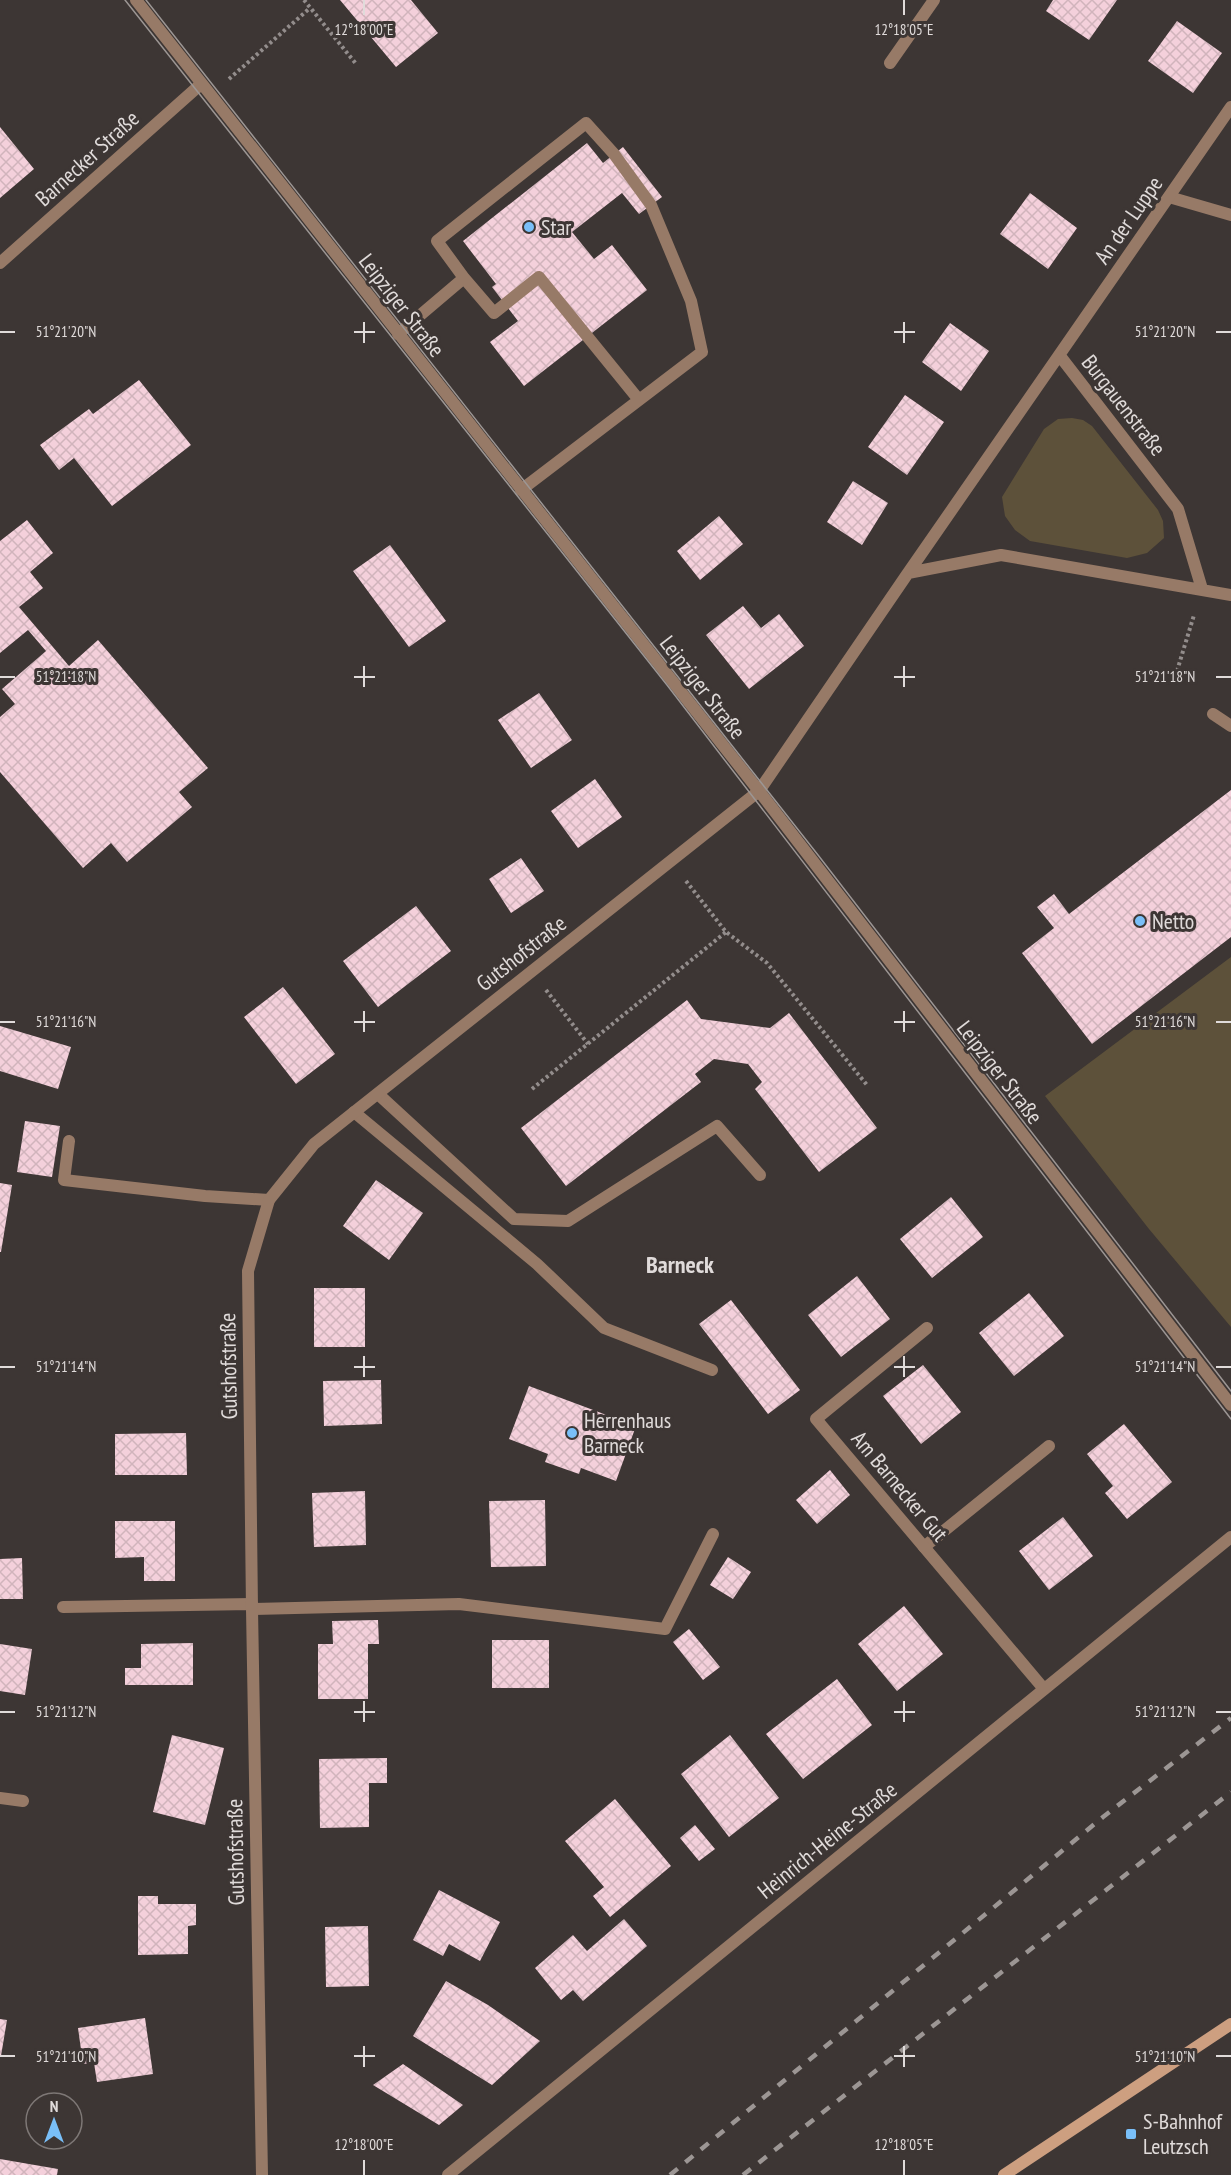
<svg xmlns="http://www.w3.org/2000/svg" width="1231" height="2175" font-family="'PT Sans Narrow',sans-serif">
	<defs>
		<pattern id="building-cross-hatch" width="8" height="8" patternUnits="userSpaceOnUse" patternTransform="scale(1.5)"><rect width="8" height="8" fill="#f4d0db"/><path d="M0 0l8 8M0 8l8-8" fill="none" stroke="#d1b4bc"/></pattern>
	</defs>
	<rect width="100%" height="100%" fill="#3d3634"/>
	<path fill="#5d513a" d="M1072,418L1083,420L1092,426L1158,510L1163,521L1164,538L1147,553L1127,558L1030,541L1015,530L1005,516L1002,497L1044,429L1058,419Z
		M1231,957V1327L1149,1229L1045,1096Z"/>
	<path fill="url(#building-cross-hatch)" d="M340,0H411L438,33L396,67Z
		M1053,0H1117L1089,40L1046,11Z
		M1177,21L1222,53L1193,93L1148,61Z
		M0,127L34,169L0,198Z
		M587,143L603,163L623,147L662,197L639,214L622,193L572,232L594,259L612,245L647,290L524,386L490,342L518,321L492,287L496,284L463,241Z
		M1030,193L1077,228L1048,269L1000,234Z
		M950,323L989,351L961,391L922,362Z
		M139,380L191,445L112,506L74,458L59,470L40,445L89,409L93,414Z
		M905,395L944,422L907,475L868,447Z
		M853,481L888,503L862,545L827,522Z
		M719,516L743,544L700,580L677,551Z
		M27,520L53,553L30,572L43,588L19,607L69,666L98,640L208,768L179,792L192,807L127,862L111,843L83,868L0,772V717L15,704L2,689L46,651L28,630L0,653V541Z
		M390,545L446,621L409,647L353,571Z
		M743,606L761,628L779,614L804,646L749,689L706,635Z
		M539,693L572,740L531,768L498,720Z
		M595,779L622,817L578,848L551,811Z
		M1231,790V937L1092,1044L1022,953L1054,928L1037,907L1054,894L1069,914Z
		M521,858L544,891L511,913L489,879Z
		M416,906L451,951L378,1007L343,961Z
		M283,987L335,1054L296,1084L244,1017Z
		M687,1000L701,1019L770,1028L789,1013L877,1128L819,1172L755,1089L762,1082L748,1064L714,1059L695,1074L701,1082L566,1186L521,1128Z
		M0,1026L71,1047L58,1089L0,1071Z
		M25,1121L60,1126L52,1177L17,1172Z
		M376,1180L423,1213L389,1260L343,1226Z
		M0,1183L12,1185L1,1252H0Z
		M951,1197L983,1237L932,1278L900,1239Z
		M857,1276L890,1319L841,1357L808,1315Z
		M314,1288H365V1347H314Z
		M1029,1293L1064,1336L1014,1376L979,1333Z
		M731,1300L800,1390L768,1414L699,1324Z
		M923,1365L961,1412L921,1444L883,1396Z
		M381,1380L382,1424L324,1426L323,1381Z
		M529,1386L636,1426L616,1481L581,1468L579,1474L545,1462L548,1454L509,1439Z
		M1124,1424L1172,1482L1127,1519L1105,1493L1113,1486L1087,1454Z
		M186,1433L187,1475H115V1434Z
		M830,1470L850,1495L817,1524L796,1500Z
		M365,1491L366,1545L314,1547L312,1493Z
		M545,1500L546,1566L491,1567L489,1501Z
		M1063,1517L1093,1556L1049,1590L1019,1551Z
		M115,1521H175V1581H144V1557L115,1558Z
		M728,1557L751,1572L733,1599L710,1585Z
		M22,1558L23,1599H0V1559Z
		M904,1606L943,1654L897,1691L858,1644Z
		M378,1620L379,1644H368V1699H318V1644H333L332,1621Z
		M689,1629L720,1667L703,1680L673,1642Z
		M492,1640H549V1688H492Z
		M193,1643V1685H125V1668H141V1644Z
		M0,1644L32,1649L25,1695L0,1691Z
		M837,1679L872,1725L803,1779L766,1734Z
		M172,1735L224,1748L205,1825L153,1812Z
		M730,1735L779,1798L729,1837L681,1774Z
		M387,1758V1783H369V1827L320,1828L319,1759Z
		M615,1799L671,1866L610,1917L593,1896L604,1887L565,1841Z
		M695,1825L715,1849L699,1861L680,1838Z
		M439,1890L500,1922L480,1961L449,1944L443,1956L413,1940Z
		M138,1896H158V1904H196V1925L188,1926V1954L138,1955Z
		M624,1919L647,1946L583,2001L573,1990L561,2000L535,1968L573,1935L587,1951Z
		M368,1926L369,1986L326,1987L325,1927Z
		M446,1981L488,2005L540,2041L492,2085L413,2036Z
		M145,2018L153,2074L97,2082L94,2063L83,2064L78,2028Z
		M0,2019L7,2020L1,2056H0Z
		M403,2064L463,2105L439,2125L373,2085Z
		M0,2159L58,2169L57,2175H0Z"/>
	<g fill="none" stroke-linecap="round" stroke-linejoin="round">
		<path stroke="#938d8c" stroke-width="4" stroke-dasharray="3 3" stroke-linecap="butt" d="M304,0L357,65
			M229,79L310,8
			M1177,671L1194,615
			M686,881L726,932L767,963L867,1085
			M546,990L588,1044
			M532,1089L726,932"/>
		<path stroke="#977a67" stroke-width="12" d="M890,63L934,0
			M1169,197L1231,215
			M464,278L494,313L539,277L639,400
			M398,334L464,278L437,241L586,123L614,154L651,205L691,301L702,352L521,490
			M1213,714L1231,726
			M378,1094L514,1219L568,1221L717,1126L760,1175
			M354,1112L537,1264L604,1328L712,1370
			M69,1141L64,1180L205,1196L269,1200
			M924,1547L1049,1446
			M63,1607L252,1604
			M252,1609L459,1604L665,1629L713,1534
			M0,1798L23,1801"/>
		<path stroke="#977a67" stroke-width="12" d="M0,263L201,84
			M1060,356L1178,509L1202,589
			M908,573L1231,107
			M927,1328L816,1419L1044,1689
			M262,2175L252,1609L248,1271L269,1200L314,1144L759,791L908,573L1001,555L1231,595
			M448,2175L1231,1537"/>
		<path stroke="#977a67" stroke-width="12" d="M136,0L759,791L1231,1405"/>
		<path stroke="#cd9f80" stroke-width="12" d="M1004,2175L1231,2024"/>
		<path stroke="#9c9694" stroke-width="1.5" d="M125,0L667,685L1231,1419
			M146,0L818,855L1231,1391"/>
		<path stroke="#9c9694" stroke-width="4.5" stroke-dasharray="10 10" stroke-linecap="butt" d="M670,2175L1103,1817L1231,1718
			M743,2175L1231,1792"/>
	</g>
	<path fill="none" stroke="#e0dbda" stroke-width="2" d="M364,0V15M904,0V15M364,322V343M904,322V343M0,332H15M354,332H375M894,332H915M1216,332H1231M364,666V687M904,666V687M0,677H15M354,677H375M894,677H915M1216,677H1231M364,1011V1032M904,1011V1032M0,1022H15M354,1022H375M894,1022H915M1216,1022H1231M364,1356V1377M904,1356V1377M0,1367H15M354,1367H375M894,1367H915M1216,1367H1231M364,1701V1722M904,1701V1722M0,1712H15M354,1712H375M894,1712H915M1216,1712H1231M364,2046V2067M904,2046V2067M0,2056H15M354,2056H375M894,2056H915M1216,2056H1231M364,2160V2175M904,2160V2175"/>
	<g fill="#79bff8" stroke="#3d3634" stroke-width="2">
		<circle cx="529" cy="227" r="6"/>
		<circle cx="1140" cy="921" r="6"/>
		<circle cx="572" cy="1433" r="6"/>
		<rect x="1125" y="2128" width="12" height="12" rx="3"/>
	</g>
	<g text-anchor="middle" stroke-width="6" stroke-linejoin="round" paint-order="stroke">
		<g font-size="22" fill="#e0dbda" stroke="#3d3634">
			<text transform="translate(87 158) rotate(-42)" y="8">Barnecker Straße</text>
			<text transform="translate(1128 220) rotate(-55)" y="8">An der Luppe</text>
			<text transform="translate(402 305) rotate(52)" y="8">Leipziger Straße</text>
			<text transform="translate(1124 405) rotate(52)" y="8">Burgauenstraße</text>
			<text transform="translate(703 687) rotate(52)" y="8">Leipziger Straße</text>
			<text transform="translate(521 953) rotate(-38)" y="8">Gutshofstraße</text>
			<text transform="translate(1000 1072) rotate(52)" y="8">Leipziger Straße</text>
			<text transform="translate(228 1366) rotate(-91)" y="8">Gutshofstraße</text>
			<text transform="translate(900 1486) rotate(50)" y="8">Am Barnecker Gut</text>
			<text transform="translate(827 1840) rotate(-39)" y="8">Heinrich-Heine-Straße</text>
			<text transform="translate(235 1852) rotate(-91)" y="8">Gutshofstraße</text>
		</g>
		<g font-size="22" fill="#e0dbda" stroke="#3d3634" text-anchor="start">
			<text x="541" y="235">Star</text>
			<text x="1152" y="929">Netto</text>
			<text x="584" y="1428">Herrenhaus<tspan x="584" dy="25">Barneck</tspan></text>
			<text x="1143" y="2129">S-Bahnhof<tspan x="1143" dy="25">Leutzsch</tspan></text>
		</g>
		<g font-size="24" font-weight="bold" fill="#e0dbda" stroke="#3d3634">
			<text x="680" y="1273">Barneck</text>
		</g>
	</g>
	<g font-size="15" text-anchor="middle" fill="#e0dbda" stroke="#3d3634" stroke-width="6" stroke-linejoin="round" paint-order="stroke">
		<text x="364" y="35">12°18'00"E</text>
		<text x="904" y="35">12°18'05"E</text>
		<text x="66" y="337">51°21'20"N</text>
		<text x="1165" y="337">51°21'20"N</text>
		<text x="66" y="682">51°21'18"N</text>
		<text x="1165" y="682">51°21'18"N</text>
		<text x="66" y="1027">51°21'16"N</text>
		<text x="1165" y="1027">51°21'16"N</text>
		<text x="66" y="1372">51°21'14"N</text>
		<text x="1165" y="1372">51°21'14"N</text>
		<text x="66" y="1717">51°21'12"N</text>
		<text x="1165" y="1717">51°21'12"N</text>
		<text x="66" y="2062">51°21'10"N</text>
		<text x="1165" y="2062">51°21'10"N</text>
		<text x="364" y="2150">12°18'00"E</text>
		<text x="904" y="2150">12°18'05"E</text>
	</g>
	<g transform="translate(54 2121)"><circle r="28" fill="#3d3634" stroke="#7e7876" stroke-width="1.5"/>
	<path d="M0-4.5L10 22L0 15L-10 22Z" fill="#79bff8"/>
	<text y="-9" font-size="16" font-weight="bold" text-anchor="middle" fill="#e0dbda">N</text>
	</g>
</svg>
